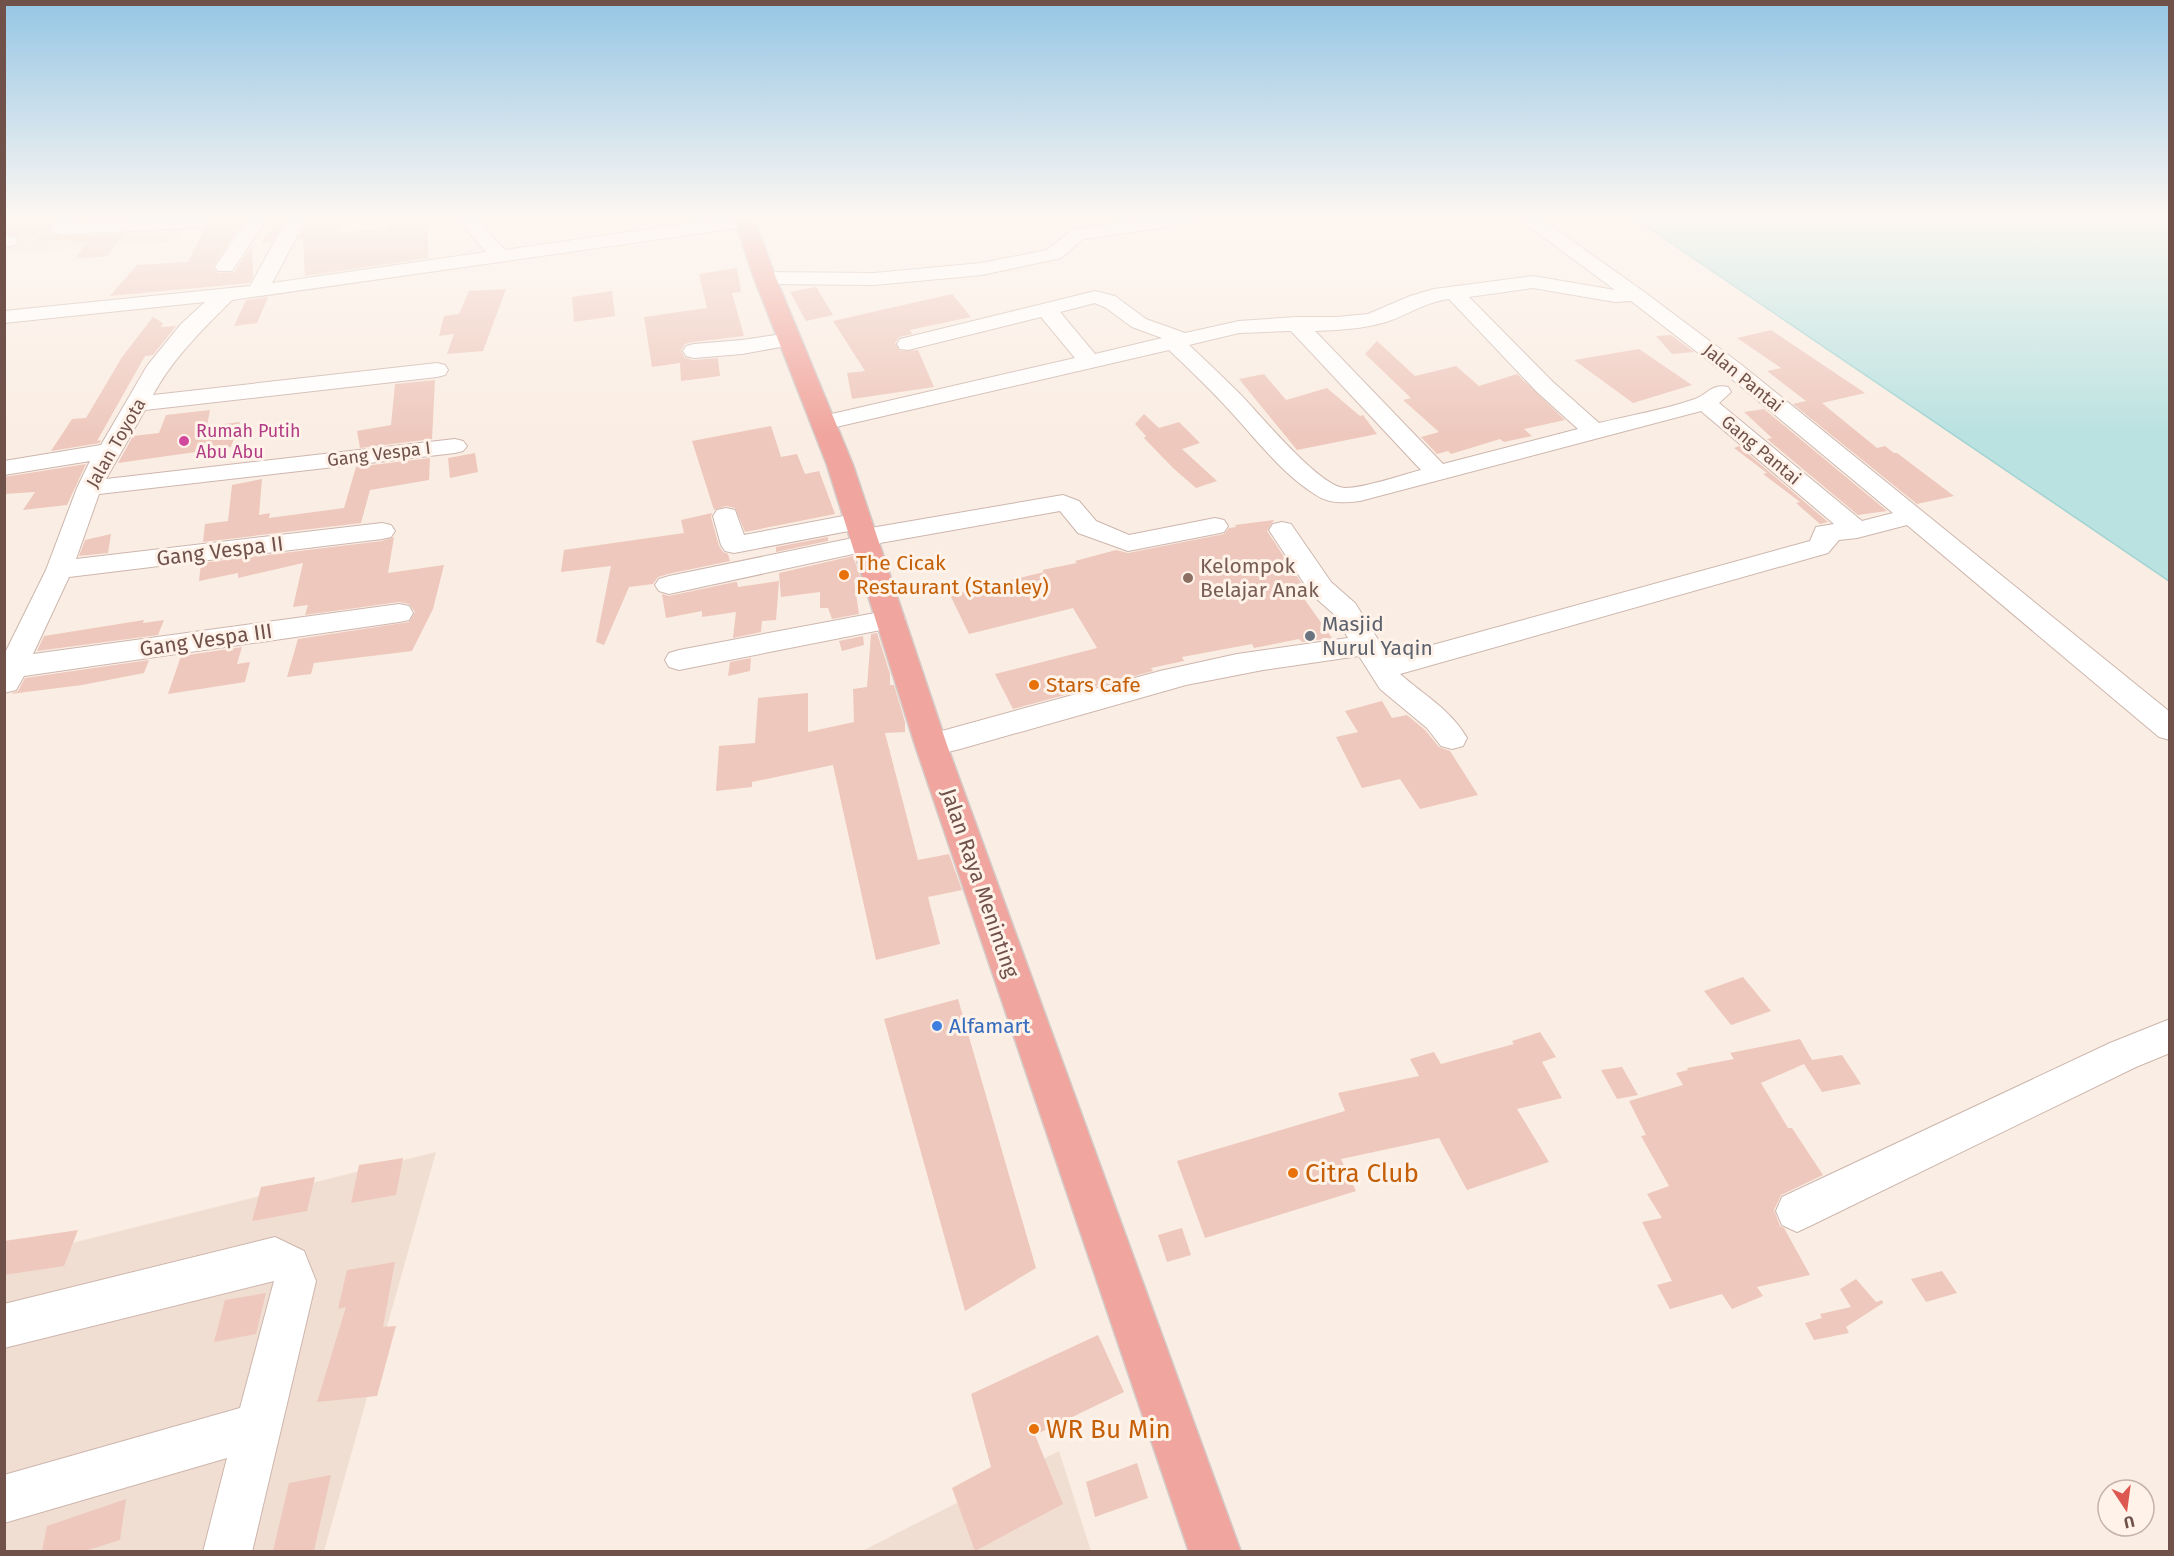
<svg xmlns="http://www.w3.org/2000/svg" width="2174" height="1556" font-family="'Fira Sans',sans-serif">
	<rect width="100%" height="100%" fill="#faede3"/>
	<path fill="#f1ded2" d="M5,216H191L173,241L20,253H5Z
		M436,1152L324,1551H5L4,1260Z
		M1059,1451L1091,1551L860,1552Z"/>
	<path fill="#b9e2e1" stroke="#a0d3d2" stroke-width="1.5" d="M1631,216H2169V581Z"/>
	<path fill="#eec8bd" d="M4,216H57L49,229L52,234L61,237L123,234L108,256L75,259L87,242L70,243L73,239L34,242L42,233L17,236L4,233Z
		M210,216H247L213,267L218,273L234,272L252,246L253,277L249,283L110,296L137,265L188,262L205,228L211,222Z
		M280,216H286L272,242L261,243Z
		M310,216H344L337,233L388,228L392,216H428V258L305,276L303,239H298Z
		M737,268L741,292L732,293L744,336L693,342L685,344L681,350L684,357L693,360L718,358L720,376L681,381L680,363L652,367L644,317L707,308L699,274Z
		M816,287L833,315L806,321L790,292Z
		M506,289L483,351L447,354L454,334L439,336L444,316L459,314L469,291Z
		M612,291L615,316L574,322L572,297Z
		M952,294L971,317L910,330L912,334L899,337L895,343L900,351L918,350L934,387L852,399L847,373L865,371L833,321Z
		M268,297L257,323L234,326L246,300Z
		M153,317L163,323L161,327L176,326L153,355L145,356L97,441L101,440L100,443L51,451L72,419L86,418L122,357Z
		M1771,330L1865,393L1822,403L1877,448L1885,446L1894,453H1897L1954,496L1917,504L1793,404L1806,401L1767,371L1781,368L1737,338Z
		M1671,335L1694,352L1672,354L1656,336Z
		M1377,341L1415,376L1456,366L1479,386L1517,374L1565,420L1524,429L1532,436L1504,442L1500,439L1451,454L1448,451L1437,454L1421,437L1439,432L1403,400L1411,398L1365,354Z
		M1639,349L1692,385L1633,403L1574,360Z
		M1264,374L1286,400L1327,388L1360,416L1363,415L1377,434L1297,450L1239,379Z
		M435,380L432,439L360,448L357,431L391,425L395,384Z
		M1764,409L1887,511L1858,515L1767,439L1772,438L1744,412Z
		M210,410L207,426L240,422L231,447L118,463L133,436L159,433L166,415Z
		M1144,414L1159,428L1179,422L1200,443L1182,449L1217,481L1196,488L1173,468L1144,438L1146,436L1135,424Z
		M771,426L781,457L797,454L805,474L819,471L835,514L745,532L735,508L726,506L714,510L692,441Z
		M1739,446L1828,522L1820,524L1796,503L1800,502L1763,474L1767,473L1734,448Z
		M475,453L478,472L450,478L448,458Z
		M430,458L429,480L370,490L361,523L203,542L205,524L228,521L232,485L262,479L259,515L270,513L269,518L344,508L356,467Z
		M86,464L67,505L23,510L35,492L4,494V477Z
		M712,513L711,517L719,546L723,552L728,554L730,561L668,574L658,577L653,584L629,587L604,645L596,642L611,566L561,572L564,550L684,533L681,520Z
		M1274,520L1267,531L1302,584L1300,585L1304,592L1300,593L1332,638L1302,642L1299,639L1254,648L1252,644L1182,657L1184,661L1151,668L1153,671L1013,709L995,674L1097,648L1073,608L969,634L950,595L1044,572L1042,570L1077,563L1075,561L1116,550L1128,553L1224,534L1229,528L1236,527L1235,525Z
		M111,534L108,553L79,556L85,540Z
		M394,537L388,573L444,565L433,609L412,651L314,663L311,674L287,677L298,639L409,622L415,612L409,604L399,602L305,615L308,605L293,607L303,563L238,578V573L199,581L201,563L382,541Z
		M828,537V541L776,552V547Z
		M853,556L861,579L854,580L859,614L832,619L828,608H820V592L781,597L779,573Z
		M779,581L776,620L762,621L761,632L733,638L736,612L702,617V611L666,618L662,594L669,596L735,582H737L738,587Z
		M144,620L143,623L164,620L158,635L37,651L44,636Z
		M877,633L890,674V685H894L905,722V732L885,733L918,860L949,854L962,890L928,897L940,944L876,960L833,765L752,782V787L716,791L719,746L755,743L758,698L808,693V732L854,722L853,689L867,687L871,634Z
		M863,636L864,645L842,651L839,641Z
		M242,647L237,664L250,662L245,682L168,694L181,656Z
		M751,658L750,671L728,676L730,662Z
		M149,660L144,673L82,685L10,694L18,691L25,678Z
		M1382,701L1392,718L1407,715L1425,730L1439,747L1450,751L1478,795L1420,809L1400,779L1362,788L1336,737L1358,732L1345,711Z
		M1743,977L1771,1011L1731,1025L1704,991Z
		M958,999L1036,1268L965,1311L884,1019Z
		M1540,1032L1556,1057L1542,1062L1562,1098L1517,1109L1549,1162L1467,1190L1439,1138L1341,1159L1356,1191L1205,1238L1177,1161L1345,1111L1338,1093L1419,1076L1410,1059L1434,1052L1441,1064L1514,1044L1512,1041Z
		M1800,1039L1812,1060L1842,1055L1861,1084L1822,1092L1804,1064L1761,1083L1788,1128H1792L1823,1175L1781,1195L1774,1210L1780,1226L1784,1228L1810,1275L1757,1287L1763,1296L1732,1309L1722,1294L1670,1309L1657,1285L1672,1281L1642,1222L1662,1218L1647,1194L1669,1186L1641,1136L1646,1135L1629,1101L1683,1085L1676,1073L1688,1070L1687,1068L1734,1059L1730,1053Z
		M1622,1067L1638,1095L1617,1099L1601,1070Z
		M403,1158L396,1195L351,1203L359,1165Z
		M315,1177L307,1211L252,1221L261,1187Z
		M1182,1228L1191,1255L1167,1262L1158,1235Z
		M78,1230L64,1266L4,1275V1241Z
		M395,1262L383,1327L396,1326L377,1396L317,1402L346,1307L338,1309L347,1270Z
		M1942,1271L1957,1293L1926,1302L1911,1279Z
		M1856,1279L1876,1302L1882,1300L1883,1303L1846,1327L1849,1333L1814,1340L1805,1323L1822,1318L1820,1314L1851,1307L1840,1289Z
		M266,1293L256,1334L214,1342L225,1300Z
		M1098,1335L1124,1392L1035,1435L1063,1504L975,1551L952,1488L991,1467L971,1394Z
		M1137,1463L1148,1498L1095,1517L1086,1482Z
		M331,1475L314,1551H273L289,1483Z
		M126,1499L120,1540L85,1551H42L47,1526Z"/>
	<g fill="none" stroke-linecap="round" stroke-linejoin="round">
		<defs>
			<path id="minor" d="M60,216H79L74,223L184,216H204L209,221L207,225L200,227L62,235L53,232L51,228Z
				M250,216H269L232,271H218L215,267Z
				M289,216H308L272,283L486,252L455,216H474L505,250L739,216L752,217L754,221L752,225L745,227L232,300C202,330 173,358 153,395L437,363L445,365L448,370L445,375L437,377L145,410L106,479L455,439L463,441L467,446L463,451L455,453L99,494L76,559L382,523L391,525L395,531L391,537L382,539L69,577L33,654L399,604L409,606L413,613L409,620L399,622L24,676L16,690L4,693V655L46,570L77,488L90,461L4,475V461L101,445L147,366L181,324L205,302L4,323V311L250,286Z
				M1161,216H1211L1209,220L1202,222L1083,239L1061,258L982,275L874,285L765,284L758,282L755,278L758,274L765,272L874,273L982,263L1047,250L1072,230Z
				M1515,216H1537L1643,291L1743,366L2170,712V740L2159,737L1907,525L1857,538L1839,540L1828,553L1400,674C1424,695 1451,710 1467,738L1463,746L1452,749L1441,746L1427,728L1380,689L1359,656L1263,670L1186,685L960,749L931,756L920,753L916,745L920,737L1160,671L1237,654L1348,638L1335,615L1311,594L1269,530L1273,524L1282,522L1291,524L1331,582L1355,603L1389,657L1810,541L1816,527L1834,524L1701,411L1360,501C1345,503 1329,504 1316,495C1282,474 1257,440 1231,412C1211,390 1190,370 1169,350L823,430L815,428L811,423L815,418L823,416L1075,358L1041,317L908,350L900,349L897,344L900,339L1095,291L1115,296L1146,319L1185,333L1239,321L1296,317H1337L1368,314L1410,296L1434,289L1533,276L1615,290ZM1533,288L1615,302L1631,301L1727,375L1893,513L1862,521L1719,403L1731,392L1728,387C1712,383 1708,394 1695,399C1664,410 1631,415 1599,423L1553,382L1469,297ZM1449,299L1537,392L1578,429L1443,464L1315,331C1339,330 1363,329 1386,322C1408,315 1425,302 1449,299ZM1095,303L1106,308L1132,327L1162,338L1095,354L1060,312ZM1288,331H1291L1421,470C1401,475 1365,488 1345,488C1320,488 1258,412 1239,393C1223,377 1206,361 1189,345L1239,333Z
				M4,235L15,237L18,241L15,245L4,247Z
				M789,333L797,334L800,339L797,344L742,354L694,358L686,356L683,351L686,346L694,344L742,340Z
				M1063,495L1079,501L1096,521L1129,535L1215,518L1224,520L1228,526L1224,532L1215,534L1128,551L1078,533L1060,511L880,543L876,549L867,551L669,594L659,591L655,585L659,579L669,576L853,538L856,531L865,529Z
				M726,508L735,510L744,535L859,513L868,515L872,521L868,527L859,529L734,553L725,551L721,545L713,516L717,510Z
				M891,610L901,612L905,619L901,626L679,670L669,667L665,660L669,653L679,650Z
				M2170,1019V1053L2136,1067L1812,1225L1797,1232L1782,1225L1776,1211L1782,1197L2110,1043Z
				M275,1237L304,1251L316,1281L252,1552H203L227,1458L4,1523V1475L240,1408L274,1281L4,1348V1304Z"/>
			<path id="highway" d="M733,216H753L776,278L853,465L947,745L1241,1552H1189L915,745L827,465L754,278Z"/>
		</defs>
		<use href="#minor" stroke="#cdb6ad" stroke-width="2"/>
		<use href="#highway" stroke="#d4cbc9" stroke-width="3"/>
		<use href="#minor" fill="#fff" fill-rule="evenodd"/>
		<use href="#highway" fill="#f0a69e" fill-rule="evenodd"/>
	</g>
	<linearGradient id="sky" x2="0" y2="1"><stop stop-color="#95c6e5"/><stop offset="0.5" stop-color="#fdf7f2"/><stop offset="1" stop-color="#fdf7f2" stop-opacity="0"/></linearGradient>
	<rect width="2174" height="434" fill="url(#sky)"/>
	<circle fill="#d1479c" stroke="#fef2e9" stroke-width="2" cx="184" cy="441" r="6"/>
	<g fill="#e8710a" stroke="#fef2e9" stroke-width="2">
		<circle cx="844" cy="575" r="6"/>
		<circle cx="1034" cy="685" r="6"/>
		<circle cx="1293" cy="1173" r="6"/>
		<circle cx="1034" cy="1429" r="6"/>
	</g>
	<circle fill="#8d6e63" stroke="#fef2e9" stroke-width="2" cx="1188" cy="578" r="6"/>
	<circle fill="#6b7280" stroke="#fef2e9" stroke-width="2" cx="1310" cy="636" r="6"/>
	<circle fill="#3f7fe0" stroke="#fef2e9" stroke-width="2" cx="937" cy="1026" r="6"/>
	<g text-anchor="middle" stroke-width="6" stroke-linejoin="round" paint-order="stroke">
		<g font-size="18" fill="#70524b" stroke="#fef2e9">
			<text transform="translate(1743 378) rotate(39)" y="6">Jalan Pantai</text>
			<text transform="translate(116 443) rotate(-60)" y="6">Jalan Toyota</text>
			<text transform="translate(1761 450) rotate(40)" y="6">Gang Pantai</text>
			<text transform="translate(379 454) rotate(-7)" y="6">Gang Vespa I</text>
		</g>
		<g font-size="18" fill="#b23c85" stroke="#fef2e9" text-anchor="start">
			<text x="196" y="437">Rumah Putih<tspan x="196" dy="21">Abu Abu</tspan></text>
		</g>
		<g font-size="21" fill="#70524b" stroke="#fef2e9">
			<text transform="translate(220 551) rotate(-7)" y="7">Gang Vespa II</text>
			<text transform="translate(206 640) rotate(-8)" y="7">Gang Vespa III</text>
			<text transform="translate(980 883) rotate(71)" y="7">Jalan Raya Meninting</text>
		</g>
		<g font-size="21" fill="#c56008" stroke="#fef2e9" text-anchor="start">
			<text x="856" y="570">The Cicak<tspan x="856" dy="24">Restaurant (Stanley)</tspan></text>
			<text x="1046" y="692">Stars Cafe</text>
		</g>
		<g font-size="21" fill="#785e54" stroke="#fef2e9" text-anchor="start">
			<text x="1200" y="573">Kelompok<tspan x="1200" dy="24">Belajar Anak</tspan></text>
		</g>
		<g font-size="21" fill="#5b616d" stroke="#fef2e9" text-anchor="start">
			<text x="1322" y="631">Masjid<tspan x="1322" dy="24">Nurul Yaqin</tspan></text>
		</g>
		<g font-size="21" fill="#366cbe" stroke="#fef2e9" text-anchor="start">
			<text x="949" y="1033">Alfamart</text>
		</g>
		<g font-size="26" fill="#c56008" stroke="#fef2e9" text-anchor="start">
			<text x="1305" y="1182">Citra Club</text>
			<text x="1046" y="1438">WR Bu Min</text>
		</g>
	</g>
	<rect width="2174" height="1556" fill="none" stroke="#70524b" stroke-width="12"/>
	<g transform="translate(2126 1508) rotate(167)"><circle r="28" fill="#fef2e9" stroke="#c5b2aa" stroke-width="1.5"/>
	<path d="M0-4.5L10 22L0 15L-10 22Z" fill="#dc5851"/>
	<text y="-9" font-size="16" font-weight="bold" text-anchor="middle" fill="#70524b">U</text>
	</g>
</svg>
